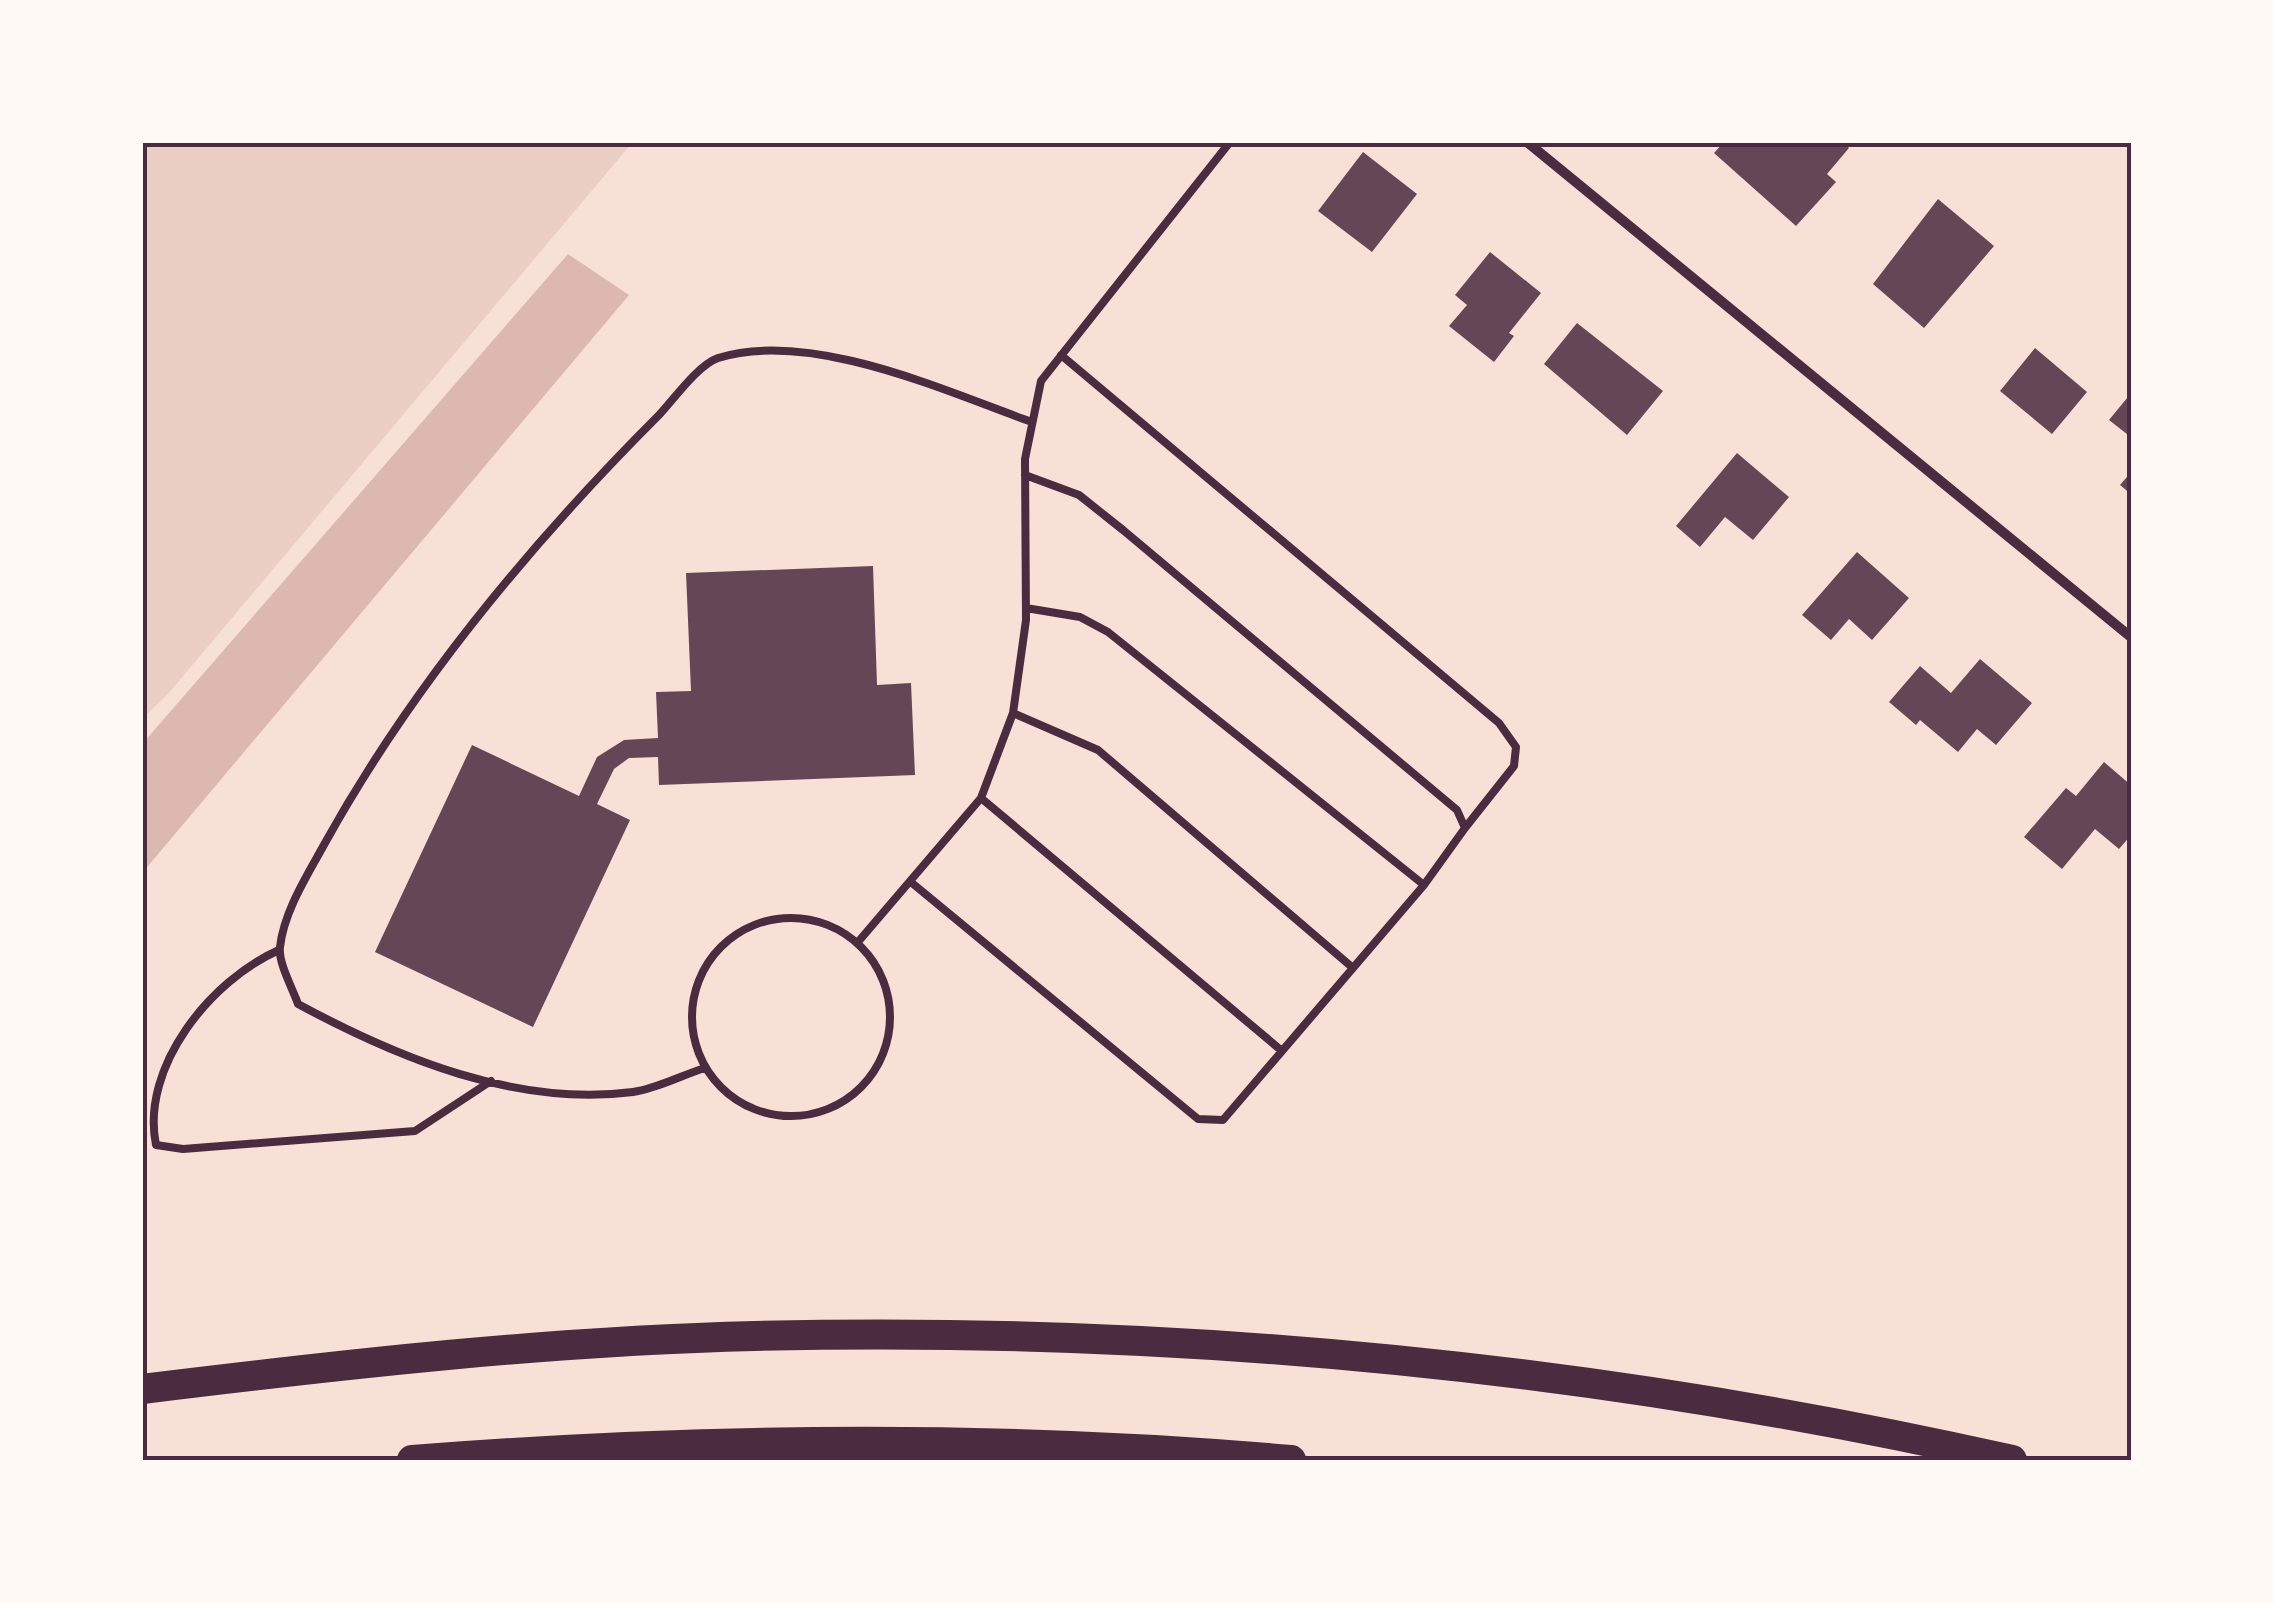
<svg xmlns="http://www.w3.org/2000/svg" width="2274" height="1603" font-family="Commissioner,sans-serif">
	<rect width="100%" height="100%" fill="#f7e1d7"/>
	<path fill="#ebcfc5" d="M143,142L632,143L168,694L143,718Z"/>
	<path fill="#dcb8b0" d="M568,254L629,295L143,872V743Z"/>
	<path fill="#644757" d="M1724,142H1843L1849,148L1827,174L1836,182L1796,226L1714,153Z
		M1363,152L1417,194L1372,252L1318,211Z
		M1938,199L1994,246L1924,328L1873,284Z
		M1490,252L1541,293L1509,333L1514,336L1494,362L1449,326L1467,305L1455,295Z
		M1577,323L1663,391L1627,435L1544,364Z
		M2035,348L2087,392L2052,434L2000,391Z
		M2132,392V438L2109,420Z
		M1737,453L1789,497L1753,540L1725,517L1700,547L1676,526Z
		M2132,471V495L2120,485Z
		M1857,552L1909,598L1872,640L1849,619L1831,640L1802,615Z
		M873,566L877,685L911,683L915,775L659,785L658,757L629,758L614,769L597,804L630,820L533,1027L375,952L472,745L579,796L597,757L624,740L658,738L656,692L691,691L686,573Z
		M1980,659L2032,703L1996,745L1977,729L1958,752L1920,720L1916,725L1889,702L1920,666L1951,693Z
		M2104,762L2132,786V834L2119,849L2095,829L2062,869L2024,837L2066,788L2076,796Z"/>
	<g fill="none" stroke-linecap="round" stroke-linejoin="round">
		<path stroke="#4a2c40" stroke-width="8" d="M1061,355L1499,723L1516,747L1514,766L1465,828
			M1026,608L1080,617L1108,632L1424,885
			M1013,713L1098,750L1353,968
			M981,798L1282,1051
			M912,883L1198,1119L1223,1120L1424,885L1465,828L1457,810L1123,530L1079,495L1025,475
			M692 1017a99 99 0 1 1 198 0a99 99 0 1 1-198 0Z
			M858,942L981,798L1013,713L1026,620L1025,459L1041,381L1230,142
			M279,950C211,980 140,1067 156,1145L183,1149L415,1131L491,1081
			M705,1068C682,1075 656,1089 633,1092C516,1107 398,1058 298,1004C293,989 278,963 280,947C284,911 308,874 325,843C412,686 532,542 659,415C674,399 698,365 718,358C811,329 945,391 1032,422"/>
		<path stroke="#4a2c40" stroke-width="10" d="M1527,142L2132,638"/>
		<path stroke="#4a2c40" stroke-width="30" d="M142,1389C346,1364 549,1341 755,1336C1177,1326 1600,1367 2012,1460
			M412,1460C706,1437 998,1434 1291,1460"/>
	</g>
	<rect width="2274" height="1603" fill="none" stroke="#fffaf5" stroke-width="290"/>
	<rect x="145" y="145" width="1984" height="1313" fill="none" stroke="#4a2c40" stroke-width="4"/>
</svg>
